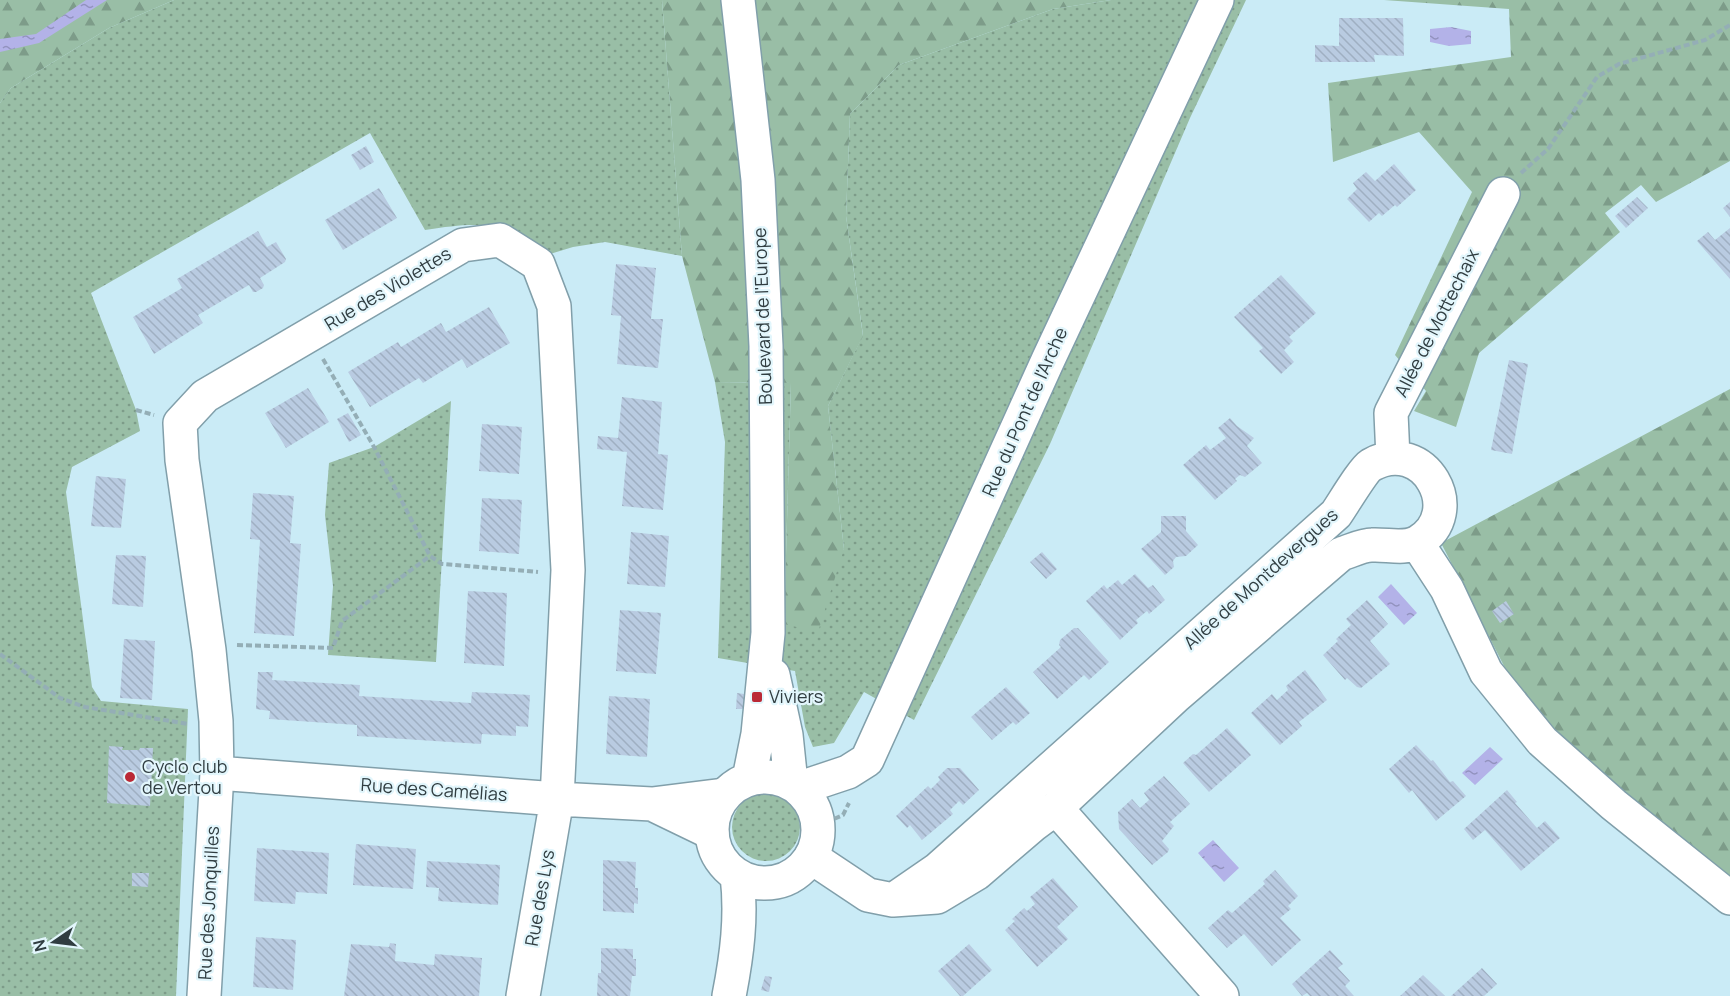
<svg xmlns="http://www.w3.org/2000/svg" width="1730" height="996" font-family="Manrope,sans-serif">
	<defs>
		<pattern id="grass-dots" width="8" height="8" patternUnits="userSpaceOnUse" patternTransform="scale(1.5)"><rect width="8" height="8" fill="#99bea6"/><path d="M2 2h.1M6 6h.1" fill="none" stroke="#7d9c89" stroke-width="1.8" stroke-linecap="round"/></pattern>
		<pattern id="forest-firs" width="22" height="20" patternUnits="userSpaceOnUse" patternTransform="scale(1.5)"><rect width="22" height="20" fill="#99bea6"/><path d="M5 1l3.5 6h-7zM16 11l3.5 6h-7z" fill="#7d9c89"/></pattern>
		<pattern id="water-ripples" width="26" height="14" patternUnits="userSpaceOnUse" patternTransform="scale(1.5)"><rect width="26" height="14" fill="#b3b2e8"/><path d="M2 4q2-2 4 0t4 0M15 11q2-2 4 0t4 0" fill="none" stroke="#9292be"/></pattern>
		<pattern id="building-back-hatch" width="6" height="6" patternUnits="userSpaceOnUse" patternTransform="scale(1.5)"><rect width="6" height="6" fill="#b9cbe1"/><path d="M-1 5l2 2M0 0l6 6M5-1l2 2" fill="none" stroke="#9fafc2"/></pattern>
	</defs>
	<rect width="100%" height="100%" fill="#caebf6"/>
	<path fill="url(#grass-dots)" d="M174,0H662L682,256L605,242L573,247L550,254C504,220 479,222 425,230L370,133L91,293L136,410L140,431L72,467L66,492L92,687L101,701L188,709L176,996H0V103L11,88L109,28Z
		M1111,0H1246L1190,118L1050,444L914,720L864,692L834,743L813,747L805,727L795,671L718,658L725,442L715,382L791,383L784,624L844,549L828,406L863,335L846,216L850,114L899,65L1053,9Z
		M451,401L436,662L328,655L333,586L325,515L329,463L374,447Z
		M732 827a34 34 0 1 1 68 0a34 34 0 1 1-68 0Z"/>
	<path fill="url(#forest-firs)" d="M0,0H174L109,28L11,88L0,103Z
		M662,0H1111L1053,9L899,65L850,114L846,216L863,336L828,406L844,549L818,632L784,624L791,383L715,382L682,256Z
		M1384,0H1730V161L1656,202L1641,185L1605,213L1620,232L1479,353L1456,427L1414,411L1426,391L1395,355L1472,192L1419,132L1333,162L1328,83L1511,57L1509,9Z
		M1730,389V883L1526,709L1441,543Z"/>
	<path fill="url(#water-ripples)" d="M86,0H107L39,43L0,52V39L36,34Z
		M1451,27L1471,31V44L1449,46L1430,42V29Z
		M1391,584L1417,613L1404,625L1378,597Z
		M1490,747L1503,759L1475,785L1462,773Z
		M1213,840L1239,868L1224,882L1198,853Z"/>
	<path fill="url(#building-back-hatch)" d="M1339,18H1403L1404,56L1374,55L1375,62H1315V45L1339,46Z
		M366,146L374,162L360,170L351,155Z
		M1394,164L1416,190L1397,207L1395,205L1382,216L1379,213L1369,222L1347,199L1357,189L1353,183L1366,172L1375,181Z
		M379,188L397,218L343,250L325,220Z
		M1637,197L1648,208L1626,228L1615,216Z
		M1730,202V217L1723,208Z
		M1730,228V279L1697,241L1708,232L1715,240Z
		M258,231L267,247L276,242L286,259L285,262L260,278L264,285L263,288L256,292H253L249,285L198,315L203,323L154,354L133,317L182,288L177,279Z
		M616,264L656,268L651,319H663L658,368L617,364L621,316L611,315Z
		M1281,275L1316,313L1289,337L1293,341L1284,350L1294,362L1281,374L1259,351L1263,348L1234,317Z
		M489,307L510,343L467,368L462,359L423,383L419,378L370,407L348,372L398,342L401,347L441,323L446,332Z
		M1509,360L1528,364L1512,454L1491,450Z
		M308,388L329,422L286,448L265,413Z
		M622,397L662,402L658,454L668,455L663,510L622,506L627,452L597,449L598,436L618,438Z
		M348,413L361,435L349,442L337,419Z
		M1230,418L1237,426L1254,438L1247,446L1262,463L1245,477L1240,475L1235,479L1237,481L1215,500L1183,465L1206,445L1210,450L1226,438L1218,428Z
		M482,424L522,427L519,474L479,471Z
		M96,476L126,479L121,528L91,526Z
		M253,493L294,496L290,543L301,544L294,636L254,633L260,540L250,539Z
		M482,498L522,500L519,554L479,551Z
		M1161,516H1186V531L1198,545L1186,556L1176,557L1173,561L1174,567L1165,575L1141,549L1161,532Z
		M631,532L669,536L665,587L627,584Z
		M1042,552L1057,569L1046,579L1030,562Z
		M116,555L146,556L143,607L112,604Z
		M1135,574L1148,588L1153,585L1165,600L1149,614L1147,611L1136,620L1138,623L1120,640L1086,601L1104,585L1107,589L1118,580L1122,585Z
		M468,591L507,593L504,666L464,663Z
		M1367,600L1388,624L1370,641L1390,664L1361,688L1357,687L1347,678L1345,680L1323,655L1338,641L1336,639L1351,625L1346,619Z
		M1506,601L1514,614L1500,623L1492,611Z
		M620,610L661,613L656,674L616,671Z
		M1074,628H1078L1109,662L1089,680L1084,675L1057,699L1033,672L1061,647L1059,645L1060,640Z
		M124,639L155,641L152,700L120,698Z
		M1305,670L1327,700L1299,722L1302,726L1280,745L1251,713L1272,694L1277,700L1288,690L1286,686Z
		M258,672H273L272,680L360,685L359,696L471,703L472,692L530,695L528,727L516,726V736L482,734L481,744L357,736V725L269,719L270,711L256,709Z
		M1006,687L1030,713L1016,725L1013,722L992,740L971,717Z
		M737,693L744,694V709H736Z
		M609,696L650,699L647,757L606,754Z
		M1227,728L1251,755L1209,792L1183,763L1193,754L1196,755Z
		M1416,745L1431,761L1433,760L1450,782L1453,781L1466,796L1436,821L1412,790L1409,793L1389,769Z
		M109,746L123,747L122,750H139L140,748H153L150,806L107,803Z
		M947,768H960L979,790L963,805L959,801L950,810L953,814L922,840L910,825L907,828L896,816L928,786L931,789L940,780L938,777Z
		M1164,776L1190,804L1170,822L1174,826L1162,841L1169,849L1168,852L1152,865L1119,829L1118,812L1132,799L1140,808L1149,800L1144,793Z
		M1507,790L1517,802L1515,803L1537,828L1545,821L1560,838L1521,871L1485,830L1473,840L1464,829Z
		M356,844L416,849L413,889L353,885Z
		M257,848L329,853L327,894L296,892L295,904L254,901Z
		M603,860L636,862L635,888H638V904L634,903V913L603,911Z
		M427,861L500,865L498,905L438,901L439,888L426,887Z
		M1275,870L1298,896L1288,906L1291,909L1280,918L1301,940L1272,966L1244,934L1227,948L1208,928L1228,910L1232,913L1265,884L1263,881Z
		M132,873H149L148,887L132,886Z
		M1053,878L1078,907L1057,927L1068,939L1037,967L1005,930L1015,921L1012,919L1024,908L1027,911L1035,904L1030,897Z
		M256,937L296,940L293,990L253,987Z
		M390,943L396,944L395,961L434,965L435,954L482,958L479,996H344L351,944L389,947Z
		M969,944L992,970L963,996H960L938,971Z
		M601,948L633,949V959H636V976H632L630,996H597L598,973H601Z
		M1330,950L1343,964L1338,968L1350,981L1345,986L1354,996H1310L1307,993L1302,996L1292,984Z
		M1482,968L1497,984L1484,996H1451Z
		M1423,975L1445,996H1400Z
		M765,976L772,977L769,992L761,990Z"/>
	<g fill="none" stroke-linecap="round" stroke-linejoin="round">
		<defs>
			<path id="minor" d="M1393,458L1391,413L1503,194
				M1417,543L1447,589L1486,672L1542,741L1614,805L1730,898
				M217,773L557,799L652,804L724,795
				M800,788L848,772L867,760L1048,360L1217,0
				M652,804L712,833
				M1056,808L1222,996
				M811,857L868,895L893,900L937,897L977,873L1033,825L1056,808L1176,696L1341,554C1351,551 1362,545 1372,545C1387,544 1404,550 1418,542C1468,512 1424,435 1371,465C1363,470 1343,504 1336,514L938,869L893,900
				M204,996L217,773L216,721L209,650L182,460L180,423L205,396L463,245L500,240L538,264L554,306L568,570L557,799L523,996"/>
			<path id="tertiary" d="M738,0L758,180L766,346L768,633L758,734L749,779
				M773,675L786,735L791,783
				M712 830a53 53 0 1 1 106 0a53 53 0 1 1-106 0Z
				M729,996C737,955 742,916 737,875"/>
		</defs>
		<use href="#minor" stroke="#819faa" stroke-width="36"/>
		<use href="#tertiary" stroke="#819faa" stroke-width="36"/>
		<path stroke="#94aeb6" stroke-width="4" stroke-dasharray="6 3" stroke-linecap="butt" d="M1521,173L1548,149L1597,77L1619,64L1705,40L1730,25
			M323,359L374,447L430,556L442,564L538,572
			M136,410L154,415
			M237,645L333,648L342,621L430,556
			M0,654L60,698L85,707L188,724
			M159,771L189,772
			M818,826L843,815L849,803"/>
		<use href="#minor" stroke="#fff" stroke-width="33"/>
		<use href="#tertiary" stroke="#fff" stroke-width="33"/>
	</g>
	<g fill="#ba2936" stroke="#e2f6fc" stroke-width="2">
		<rect x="751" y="691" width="12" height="12" rx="3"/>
		<circle cx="130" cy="777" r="6"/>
	</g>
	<g text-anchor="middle" stroke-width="4.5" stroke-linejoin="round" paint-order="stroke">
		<g font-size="18" fill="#303d41" stroke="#e2f6fc">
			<text transform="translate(388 289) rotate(-31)" y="6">Rue des Violettes</text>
			<text transform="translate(763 316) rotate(-92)" y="6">Boulevard de l'Europe</text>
			<text transform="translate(1437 323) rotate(-63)" y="6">Allée de Mottechaix</text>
			<text transform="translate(1025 412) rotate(-66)" y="6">Rue du Pont de l'Arche</text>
			<text transform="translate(1261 579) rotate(-42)" y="6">Allée de Montdevergues</text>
			<text transform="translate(434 790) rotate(4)" y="6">Rue des Camélias</text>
			<text transform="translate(540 898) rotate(-80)" y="6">Rue des Lys</text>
			<text transform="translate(209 903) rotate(-87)" y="6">Rue des Jonquilles</text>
		</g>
		<g font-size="18" fill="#303d41" stroke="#e2f6fc" text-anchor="start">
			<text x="769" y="703">Viviers</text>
			<text x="142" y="773">Cyclo club<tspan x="142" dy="21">de Vertou</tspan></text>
		</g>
	</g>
	<g transform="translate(54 942) rotate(256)" stroke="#e2f6fc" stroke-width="4.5" paint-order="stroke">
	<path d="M0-4.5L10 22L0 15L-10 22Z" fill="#303d41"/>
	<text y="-9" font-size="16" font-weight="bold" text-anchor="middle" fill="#303d41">N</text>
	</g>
</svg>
